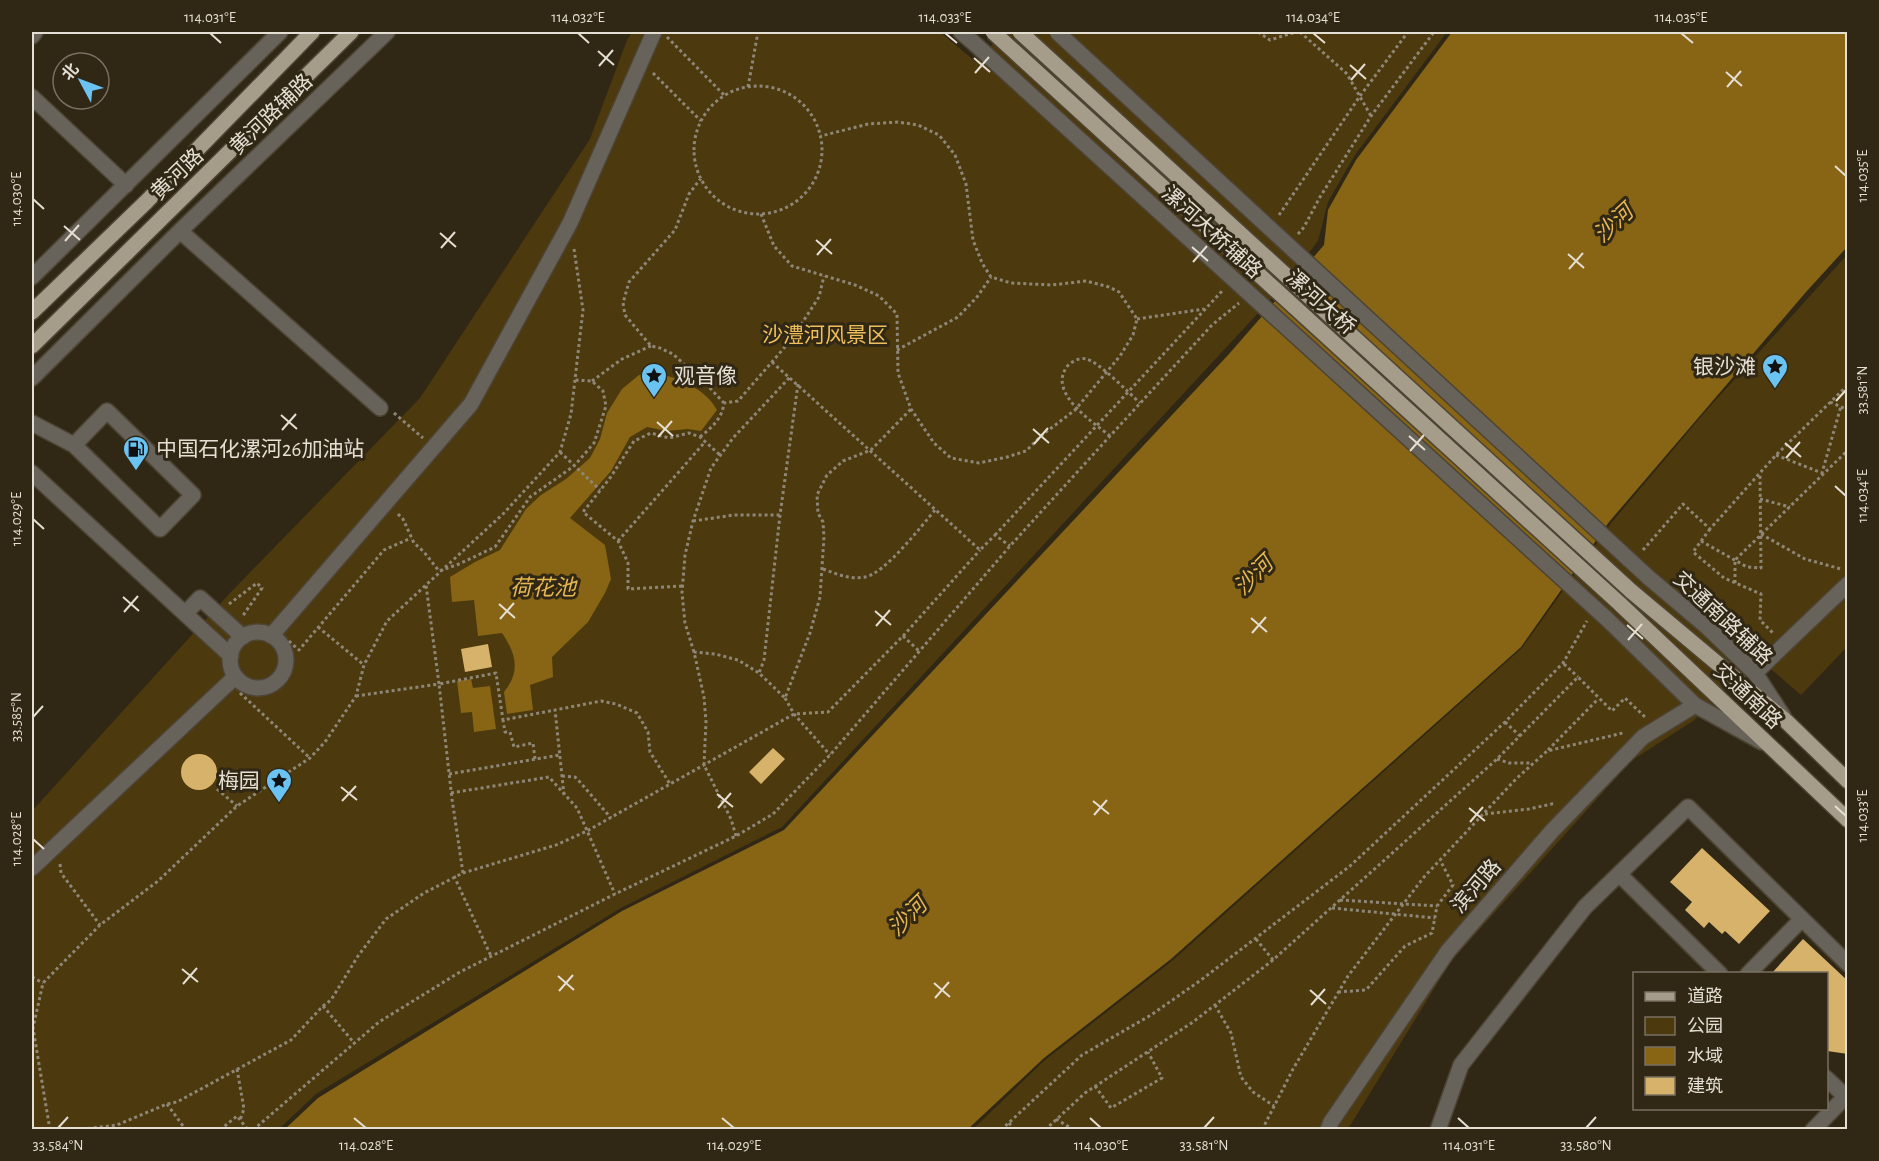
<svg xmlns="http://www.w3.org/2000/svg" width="1879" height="1161" font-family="'Alegreya Sans','Noto Sans SC',sans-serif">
	<rect width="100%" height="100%" fill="#302715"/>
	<path fill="#4c390d" d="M632,32H940L976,62L1004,32H1447L1355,155L1328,202L1318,241L1286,283L782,827L621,908L316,1094L279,1129H32V811L229,594L420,398L590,139L627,40Z
		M1847,255V647L1801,695L1758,658L1693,721L1631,761L1451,961L1348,1129L972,1130L1045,1060L1172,961L1522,648L1612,522L1705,412Z"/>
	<path fill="#876515" d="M1452,32H1847V247L1806,292L1609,522L1521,647L1171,959L1044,1058L968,1129L284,1130L318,1098L622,911L784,830L1229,354L1324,245L1328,210L1356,160Z
		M656,373C679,378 705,388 717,410L701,431L688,429L666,431L647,427L630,437L611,471L570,518L605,545L611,579L605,593L588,622L552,657L553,677L530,685L533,710L507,714L504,692C521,671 516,654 502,633L478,636L474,600L452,602L450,577L475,562L500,550L526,509L541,495L566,479L590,458L600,439L607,413L622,389L639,375Z
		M471,679L473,688L490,686L496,729L474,732L472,712L461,713L457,681Z"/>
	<path fill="#d7b26a" d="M488,644L492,667L465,672L461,649Z
		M773,748L785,759L761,784L749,772Z
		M181 772a18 18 0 1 1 36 0a18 18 0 1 1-36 0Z
		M1702,848L1770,911L1739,944L1725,931L1722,934L1709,922L1704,928L1685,910L1692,902L1670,882Z
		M1803,939L1848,981V1054L1827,1051V974H1771Z"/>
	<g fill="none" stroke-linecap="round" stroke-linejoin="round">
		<defs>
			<path id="minor" d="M961,32L975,44
				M32,36L35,32
				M32,97L126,185
				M180,231L380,408
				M32,277L280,32
				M32,378L180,231L387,32
				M32,423L74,445L160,529L193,495L107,411L74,445
				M32,473L231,656
				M1648,577L1706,626L1755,673L1783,716
				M185,614L200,598L243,637
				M1608,620L1695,705L1762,742
				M230 660a28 28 0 1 1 56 0a28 28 0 1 1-56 0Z
				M271,636L471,404L570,223L654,32
				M1755,673L1848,584
				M32,868L235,677
				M1619,874L1720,974
				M1748,974L1802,919
				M1826,1078L1845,1096
				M1328,1130L1331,1122L1448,951L1552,831L1643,737L1695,705
				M1438,1130L1461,1065L1585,907L1688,807L1848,964
				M1813,1130L1848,1094"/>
			<path id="major" d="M32,312L146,202L312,32
				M32,346L351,32
				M1631,591L1786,721L1848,781
				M1620,604L1848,820"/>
		</defs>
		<use href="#minor" stroke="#4d4433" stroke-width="18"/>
		<use href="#major" stroke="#4d4433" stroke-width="18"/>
		<path stroke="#8e8778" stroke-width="3" stroke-dasharray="3 3" stroke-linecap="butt" d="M1258,32L1270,40L1296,32
			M1300,32L1347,74L1371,116
			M667,37L725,96
			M653,73L701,121
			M694 150a64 64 0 1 1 128 0a64 64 0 1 1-128 0Z
			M748,87L758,32
			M701,178L689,194L675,230L629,282L623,303L625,315L651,346L660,348L673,354L708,386L724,403
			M761,214L774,246L792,266L855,285L879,296L897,314L898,373L911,409L934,443L951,458L979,463L1007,457L1026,451L1042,435L1075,410L1120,356L1133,335L1137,319L1119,292L1109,287L1086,281L1052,285L1011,283L991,277L982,263L973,240L966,184L955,155L939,135L918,125L898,122L868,124L821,136
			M1279,215L1360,96L1408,32
			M1298,234L1304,227L1320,197L1371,116L1434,32
			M1137,319L1204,309
			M897,350L958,317L977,297L991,277
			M772,362L980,550L995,535L1010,546
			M592,381L622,359L651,346
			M798,384L780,515L764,660L759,673L785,698L810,633L820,597L824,537L823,522L818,513L817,495L827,475L843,461L871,450L911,409
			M1830,402L1848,410
			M394,413L423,438
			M1110,436C1093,422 1049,394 1066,368C1069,363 1079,357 1086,359C1098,361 1130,394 1140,403
			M700,437C712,427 722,419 724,403L738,401L791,340L819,297L824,276
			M560,452L600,490
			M1776,455L1822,473L1841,406
			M1760,499L1790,507
			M398,514L403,519L414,543L424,552L439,571L459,564L495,547L530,497L574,466L594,443L606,406L603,391L592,381L575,380
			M693,521L734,515H780
			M1710,529L1693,552L1724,578L1761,594L1760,620L1773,633
			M1761,534L1805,559L1841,569
			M995,535L1223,290
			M618,541L705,442
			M1701,541L1747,567L1761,568L1760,475
			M1643,550L1683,504L1710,529L1776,455L1848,385
			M823,569C837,574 850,580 865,577C886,573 921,526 936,509
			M1735,583V560L1848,450
			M682,586L628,589V563L618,541L583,512L610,478L634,441L651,433L669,438L689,433L700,437L720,455
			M229,604L257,583L262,588L242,617
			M318,627L364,665
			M903,636L919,651
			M289,641L299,650L384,550L411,538
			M694,652L685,623L682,593L685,555L693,521L711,468L733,438L790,377
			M1564,664L1578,677
			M240,693L310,758
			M356,696L439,684L426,585
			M785,698L794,714L830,755
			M1505,722L1520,736
			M1548,750L1598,699
			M535,759L533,743L514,747L510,732H505L503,720L555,710
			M1497,759L1509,763H1532
			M449,774L560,755
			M562,776L575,777L579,781L611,818
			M217,789L237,806
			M451,793L549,777L577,808L615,894
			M564,795L555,710L601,701L616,704L637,713L648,732L650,752L670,784
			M1485,814L1529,809L1556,803
			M736,836L731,819L704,765L706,722L704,697L694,652L715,654L738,660L759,673
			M60,864L61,873L100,925
			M463,873L452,799L439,684L496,673L503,720
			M454,876L491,956
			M1340,900L1437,906
			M1332,908L1435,918
			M1256,939L1273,960
			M32,977L43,983
			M1338,992L1366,990L1405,946L1432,933L1437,906L1453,885L1440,860
			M1215,1005L1231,1033L1241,1077L1253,1092L1274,1106
			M323,1006L355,1044
			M237,1069L244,1109L240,1120
			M1095,1086L1111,1108L1162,1078L1148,1052
			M167,1104L186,1130
			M1056,1119L1074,1130
			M1009,1123L1015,1130
			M50,1130L33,1028L43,983L100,925L158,881L237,806L310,758L325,742L356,696L364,665L387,621L504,513L560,452L571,414L583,310L574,249
			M76,1130L117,1125L167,1104L177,1102L291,1040L323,1006L331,1000L358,956L386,919L424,893L463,873L556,845L587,831L794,714L828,712L903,636L980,550
			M220,1130L237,1116L248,1130
			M253,1130L379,1022L460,972L615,894L736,836L773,814L830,755L1010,546L1110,436L1212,325L1239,303
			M1001,1130L1082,1055L1151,1015L1201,980L1350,866L1505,722L1563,663L1587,621
			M1045,1130L1085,1093L1193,1022L1273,960L1497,759L1578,677L1612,711L1625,698L1645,717
			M1262,1130L1293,1069L1348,976L1424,877L1516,779L1547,751L1623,733"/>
		<use href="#minor" stroke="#67625a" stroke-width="15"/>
		<use href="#major" stroke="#a69c8a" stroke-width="15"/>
		<defs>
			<path id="minor-bridge" d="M1057,32L1648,577
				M975,44L1608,620"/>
			<path id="major-bridge" d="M993,32L1620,604
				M1020,32L1631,591"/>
		</defs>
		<use href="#minor-bridge" stroke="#4d4433" stroke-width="18" stroke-linecap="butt"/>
		<use href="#major-bridge" stroke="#4d4433" stroke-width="18" stroke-linecap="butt"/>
		<use href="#minor-bridge" stroke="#67625a" stroke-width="15"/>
		<use href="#major-bridge" stroke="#a69c8a" stroke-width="15"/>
	</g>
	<path fill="none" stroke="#e4ded3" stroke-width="2" d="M210,33L221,43M578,33L589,43M945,33L957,43M1313,33L1325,43M1681,33L1693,43M598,51L614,65M974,58L990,72M1350,65L1366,79M599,66L613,50M1726,72L1742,86M975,73L989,57M1351,80L1365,64M1727,87L1741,71M1835,166L1846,176M33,199L44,209M64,226L80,240M440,233L456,247M816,240L832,254M65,241L79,225M1192,247L1208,261M441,248L455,232M1568,254L1584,268M817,255L831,239M1193,262L1207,246M1569,269L1583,253M1836,401L1846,390M281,415L297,429M657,422L673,436M1033,429L1049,443M282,430L296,414M1409,436L1425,450M658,437L672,421M1785,443L1801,457M1034,444L1048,428M1410,451L1424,435M1786,458L1800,442M1835,486L1846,496M33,519L44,529M123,597L139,611M499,604L515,618M875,611L891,625M124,612L138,596M1251,618L1267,632M500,619L514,603M1627,625L1643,639M876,626L890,610M1252,633L1266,617M1628,640L1642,624M33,717L43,706M341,787L357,800M717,794L733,807M342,801L356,786M1093,801L1109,814M1835,806L1846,816M718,808L731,793M1469,808L1485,821M1094,815L1107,800M1470,822L1483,807M33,839L44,849M182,969L198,982M558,976L574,990M934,983L950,997M183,984L197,968M1310,990L1326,1004M559,991L573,975M935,998L949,982M1311,1005L1325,989M354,1118L366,1128M722,1118L734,1128M1090,1118L1101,1128M1458,1118L1469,1128M58,1128L68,1117M1204,1128L1214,1117M1586,1128L1596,1117"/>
	<defs>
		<symbol id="sight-pin" viewBox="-11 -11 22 30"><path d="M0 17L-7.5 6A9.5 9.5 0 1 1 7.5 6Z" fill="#6bc3f2" stroke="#302715"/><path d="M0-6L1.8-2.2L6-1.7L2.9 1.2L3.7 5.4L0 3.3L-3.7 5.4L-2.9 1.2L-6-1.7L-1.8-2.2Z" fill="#111"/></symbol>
		<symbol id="fuel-pin" viewBox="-11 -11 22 30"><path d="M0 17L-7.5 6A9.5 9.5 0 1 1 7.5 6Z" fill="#6bc3f2" stroke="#302715"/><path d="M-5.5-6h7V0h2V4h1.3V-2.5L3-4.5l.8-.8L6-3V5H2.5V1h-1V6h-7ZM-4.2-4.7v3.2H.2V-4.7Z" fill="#111"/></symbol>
	</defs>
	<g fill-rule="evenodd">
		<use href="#sight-pin" x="1760" y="352" width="30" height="40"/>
		<use href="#sight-pin" x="639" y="361" width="30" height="40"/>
		<use href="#fuel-pin" x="121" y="434" width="30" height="40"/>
		<use href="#sight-pin" x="264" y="766" width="30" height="40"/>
	</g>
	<g text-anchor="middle" stroke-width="6" stroke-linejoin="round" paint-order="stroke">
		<g font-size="21" fill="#e4ded3" stroke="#302715">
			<text transform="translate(271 114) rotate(-44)" y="7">黄河路辅路</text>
			<text transform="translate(177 174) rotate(-44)" y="7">黄河路</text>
			<text transform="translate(1212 232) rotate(42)" y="7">漯河大桥辅路</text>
			<text transform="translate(1321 302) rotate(42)" y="7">漯河大桥</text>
			<text transform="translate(1723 618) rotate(43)" y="7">交通南路辅路</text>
			<text transform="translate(1748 696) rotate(43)" y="7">交通南路</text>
			<text transform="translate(1476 886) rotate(-49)" y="7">滨河路</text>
		</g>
		<g font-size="21" fill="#efbf5a" stroke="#302715">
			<text x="825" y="342">沙澧河风景区</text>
		</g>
		<g font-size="21" fill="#e4ded3" stroke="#302715" text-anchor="end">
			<text x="1756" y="374">银沙滩</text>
			<text x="674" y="383" text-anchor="start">观音像</text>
			<text x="156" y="456" text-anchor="start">中国石化漯河26加油站</text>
			<text x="260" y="788">梅园</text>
		</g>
		<g font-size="22" font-style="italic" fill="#e7b751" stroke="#302715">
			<text transform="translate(1613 223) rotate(-43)" y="8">沙河</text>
			<text transform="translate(1253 575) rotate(-45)" y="8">沙河</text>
			<text x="543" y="595">荷花池</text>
			<text transform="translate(907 916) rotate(-45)" y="8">沙河</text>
		</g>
	</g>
	<rect width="1879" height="1161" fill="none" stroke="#302715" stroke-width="66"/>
	<rect x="1633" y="972" width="195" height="138" fill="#302715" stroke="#787061" stroke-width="1.5"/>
	<rect x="1645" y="992" width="30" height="9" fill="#a69c8a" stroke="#787061" stroke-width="1.5"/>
	<text x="1687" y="1002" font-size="18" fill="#e4ded3">道路</text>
	<rect x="1645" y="1017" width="30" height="18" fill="#4c390d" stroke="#787061" stroke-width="1.5"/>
	<text x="1687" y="1032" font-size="18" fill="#e4ded3">公园</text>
	<rect x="1645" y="1047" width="30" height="18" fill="#876515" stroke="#787061" stroke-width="1.5"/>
	<text x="1687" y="1062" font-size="18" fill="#e4ded3">水域</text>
	<rect x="1645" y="1077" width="30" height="18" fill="#d7b26a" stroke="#787061" stroke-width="1.5"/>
	<text x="1687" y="1092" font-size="18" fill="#e4ded3">建筑</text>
	<g transform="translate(81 81) rotate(311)"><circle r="28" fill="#302715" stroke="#787061" stroke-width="1.5"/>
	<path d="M0-4.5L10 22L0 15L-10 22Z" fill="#6bc3f2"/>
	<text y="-9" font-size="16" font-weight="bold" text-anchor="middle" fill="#e4ded3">北</text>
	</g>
	<rect x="33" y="33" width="1813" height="1095" fill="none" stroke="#e4ded3" stroke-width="2"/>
	<g font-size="15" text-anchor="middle" fill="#e4ded3">
		<text x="210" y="22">114.031°E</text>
		<text x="578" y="22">114.032°E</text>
		<text x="945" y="22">114.033°E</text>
		<text x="1313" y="22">114.034°E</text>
		<text x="1681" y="22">114.035°E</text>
		<text transform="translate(1862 176) rotate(-90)" y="5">114.035°E</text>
		<text transform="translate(16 199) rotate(-90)" y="5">114.030°E</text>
		<text transform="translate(1862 390) rotate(-90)" y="5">33.581°N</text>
		<text transform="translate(1862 496) rotate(-90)" y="5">114.034°E</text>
		<text transform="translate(16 519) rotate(-90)" y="5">114.029°E</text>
		<text transform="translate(16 717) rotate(-90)" y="5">33.585°N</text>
		<text transform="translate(1862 816) rotate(-90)" y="5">114.033°E</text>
		<text transform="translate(16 839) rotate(-90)" y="5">114.028°E</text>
		<text x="58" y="1150">33.584°N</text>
		<text x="366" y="1150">114.028°E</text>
		<text x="734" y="1150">114.029°E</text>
		<text x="1101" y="1150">114.030°E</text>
		<text x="1204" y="1150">33.581°N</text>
		<text x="1469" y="1150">114.031°E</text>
		<text x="1586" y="1150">33.580°N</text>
	</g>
</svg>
